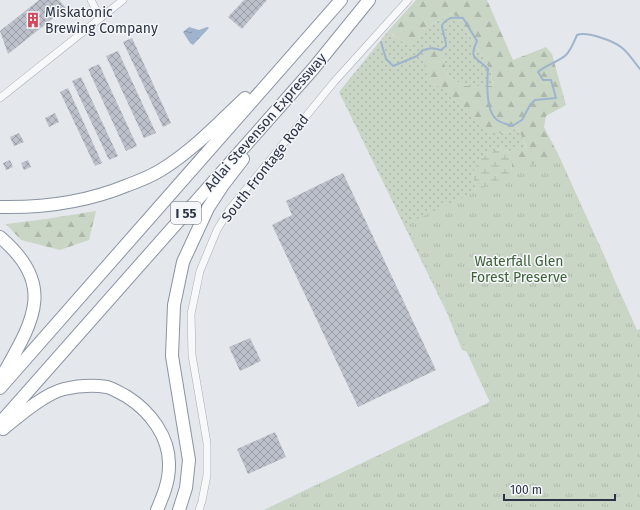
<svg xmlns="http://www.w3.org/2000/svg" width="640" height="510" font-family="'Fira Sans',sans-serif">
	<defs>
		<pattern id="grass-dots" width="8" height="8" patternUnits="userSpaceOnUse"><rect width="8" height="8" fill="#c9d6c5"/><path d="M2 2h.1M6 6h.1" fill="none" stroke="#adb8ab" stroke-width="1.8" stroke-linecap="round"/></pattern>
		<pattern id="forest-firs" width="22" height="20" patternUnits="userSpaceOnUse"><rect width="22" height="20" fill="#c9d6c5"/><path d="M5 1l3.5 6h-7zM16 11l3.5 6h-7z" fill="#adb8ab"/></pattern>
		<pattern id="wetland-marsh" width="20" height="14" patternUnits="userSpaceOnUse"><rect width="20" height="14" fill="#c9d6c5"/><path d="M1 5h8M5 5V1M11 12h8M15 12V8" fill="none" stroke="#adb8ab"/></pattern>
		<pattern id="park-tufts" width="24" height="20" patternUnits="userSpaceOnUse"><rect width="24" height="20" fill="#c9d6c5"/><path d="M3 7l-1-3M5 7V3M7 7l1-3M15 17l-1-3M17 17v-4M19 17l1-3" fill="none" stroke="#adb8ab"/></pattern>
		<pattern id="water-ripples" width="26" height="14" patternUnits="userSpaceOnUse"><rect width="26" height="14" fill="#9fb4cc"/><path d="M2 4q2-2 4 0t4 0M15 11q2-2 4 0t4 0" fill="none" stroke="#8293a7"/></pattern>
		<pattern id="building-cross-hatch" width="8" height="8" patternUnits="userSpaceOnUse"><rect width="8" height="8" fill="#bbc0ca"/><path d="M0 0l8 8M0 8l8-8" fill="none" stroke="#989da6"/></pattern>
	</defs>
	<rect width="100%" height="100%" fill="#e4e7ec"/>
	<path fill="url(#grass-dots)" d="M450,14L459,17L472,40L482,55L491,72L493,87L463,86L448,75L442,57L432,83L444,88L474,120L503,133L518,128L527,149L509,151L500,149L496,150L479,159L473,176L478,203L442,298L447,313L339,92L389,30L394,37L418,38L423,29Z"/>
	<path fill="url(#forest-firs)" d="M416,0H487L513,60L546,47L552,54L566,105L546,116L544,127L557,152L608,264L637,340L264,510L490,402L467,352L490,276L512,166L509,151L527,148L518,128C509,131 500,135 491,132C474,125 459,102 445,90C442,87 435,86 432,83C425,74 422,61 427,51L436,50L442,57L448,75L463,86H493L491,72L482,55L472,40L459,17L450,14L423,29L418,38L411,43L399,42L389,30Z
		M96,211L89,240L60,250L21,240L6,224L46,219Z"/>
	<path fill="url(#wetland-marsh)" d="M500,149L509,151C513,166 512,172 508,186L474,354L462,350L447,313L442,298L478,203L473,176L474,170L479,159L496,150Z"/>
	<path fill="url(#park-tufts)" d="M557,152L637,330L640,329V510H264L490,402L407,224Z"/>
	<path fill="url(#water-ripples)" d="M189,27L199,30L207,27L209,28L193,45L190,43L183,32Z"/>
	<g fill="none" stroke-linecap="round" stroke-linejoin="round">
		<path stroke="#9fb4cc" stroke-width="2" d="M381,42L386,59L393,66L417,56L423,50L432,48L441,50L446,46C446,38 442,32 442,25C448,17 453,17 463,18L477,41C468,60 477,57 488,69C487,82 486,108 495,118C499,123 507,124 512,126L522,120L530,105L535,100L556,98L551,80H543L538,72C546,65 558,62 566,55C571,50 574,42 577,35C587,31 613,41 621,47C629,53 634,62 640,69"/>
	</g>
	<path fill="url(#building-cross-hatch)" d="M39,0H59L66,8L8,54L0,31Z
		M244,0H267L242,29L228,17Z
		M132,38L171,123L163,127L123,42Z
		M118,51L156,133L144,138L106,56Z
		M99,64L137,146L126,151L88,69Z
		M81,77L118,156L109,160L72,81Z
		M68,88L102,163L95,166L60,92Z
		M55,113L59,122L49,127L45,118Z
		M19,133L24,142L14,146L10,137Z
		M10,160L13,167L6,170L3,163Z
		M28,160L31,167L24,170L21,163Z
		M343,173L436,370L358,407L272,225L292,215L286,201Z
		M250,338L261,361L240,371L229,347Z
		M275,432L286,457L248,474L237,449Z"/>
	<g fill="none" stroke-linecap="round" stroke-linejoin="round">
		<defs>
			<path id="minor" d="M91,0L100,18
				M0,98L123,0
				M199,510L202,501L207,475V443L192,355L191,314L200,271L217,230L229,210L334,82L408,0"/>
			<path id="motorway" d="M0,207C45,208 87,202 128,185C139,181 151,176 161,170C191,152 220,122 245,98
				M0,237C59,287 31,324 0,380
				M0,388L341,0
				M0,423L313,69L369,0
				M3,429C19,416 44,394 64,389C77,386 94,385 107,387C114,389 120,393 126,396C150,411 170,437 169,466C169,482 163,496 157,510
				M179,510L186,488L189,460L172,356L174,305L183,262L208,208L223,185L243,159"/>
		</defs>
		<use href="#minor" stroke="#a9aeb7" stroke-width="8"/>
		<use href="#motorway" stroke="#8b94a3" stroke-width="14"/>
		<use href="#minor" stroke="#f7f8fa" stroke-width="7"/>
		<use href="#motorway" stroke="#fff" stroke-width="12"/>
	</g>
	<defs>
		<symbol id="building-bare" viewBox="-9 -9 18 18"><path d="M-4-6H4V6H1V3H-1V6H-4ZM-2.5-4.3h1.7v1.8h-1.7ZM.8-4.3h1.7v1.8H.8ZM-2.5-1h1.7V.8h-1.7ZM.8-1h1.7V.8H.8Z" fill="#d1495b" stroke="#f4f6f9" stroke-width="2.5" paint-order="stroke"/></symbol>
	</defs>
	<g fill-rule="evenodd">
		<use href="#building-bare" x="22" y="9" width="22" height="22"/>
	</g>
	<g text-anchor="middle" stroke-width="3" stroke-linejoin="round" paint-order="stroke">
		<rect fill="#f4f6f9" stroke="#676e7b" stroke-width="1" x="171" y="202" width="30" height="22" rx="3"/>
		<g font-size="13" font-weight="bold" fill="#2b3445">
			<text x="186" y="218">I 55</text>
		</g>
		<g font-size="14" fill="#2b3445" stroke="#f4f6f9" text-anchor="start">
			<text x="45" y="17">Miskatonic<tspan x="45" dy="16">Brewing Company</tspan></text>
		</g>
		<g font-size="14" fill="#2b3445" stroke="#f4f6f9">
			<text transform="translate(265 122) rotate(-49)" y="5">Adlai Stevenson Expressway</text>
			<text transform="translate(265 168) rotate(-52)" y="5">South Frontage Road</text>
		</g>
		<g font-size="14" fill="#3f6138" stroke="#f4f6f9">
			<text x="519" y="266">Waterfall Glen<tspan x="519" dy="16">Forest Preserve</tspan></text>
		</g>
	</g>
	<path d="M504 494v6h111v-6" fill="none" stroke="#2b3445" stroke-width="2"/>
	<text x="510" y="494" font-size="12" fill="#2b3445" stroke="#f4f6f9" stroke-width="3" paint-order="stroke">100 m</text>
</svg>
